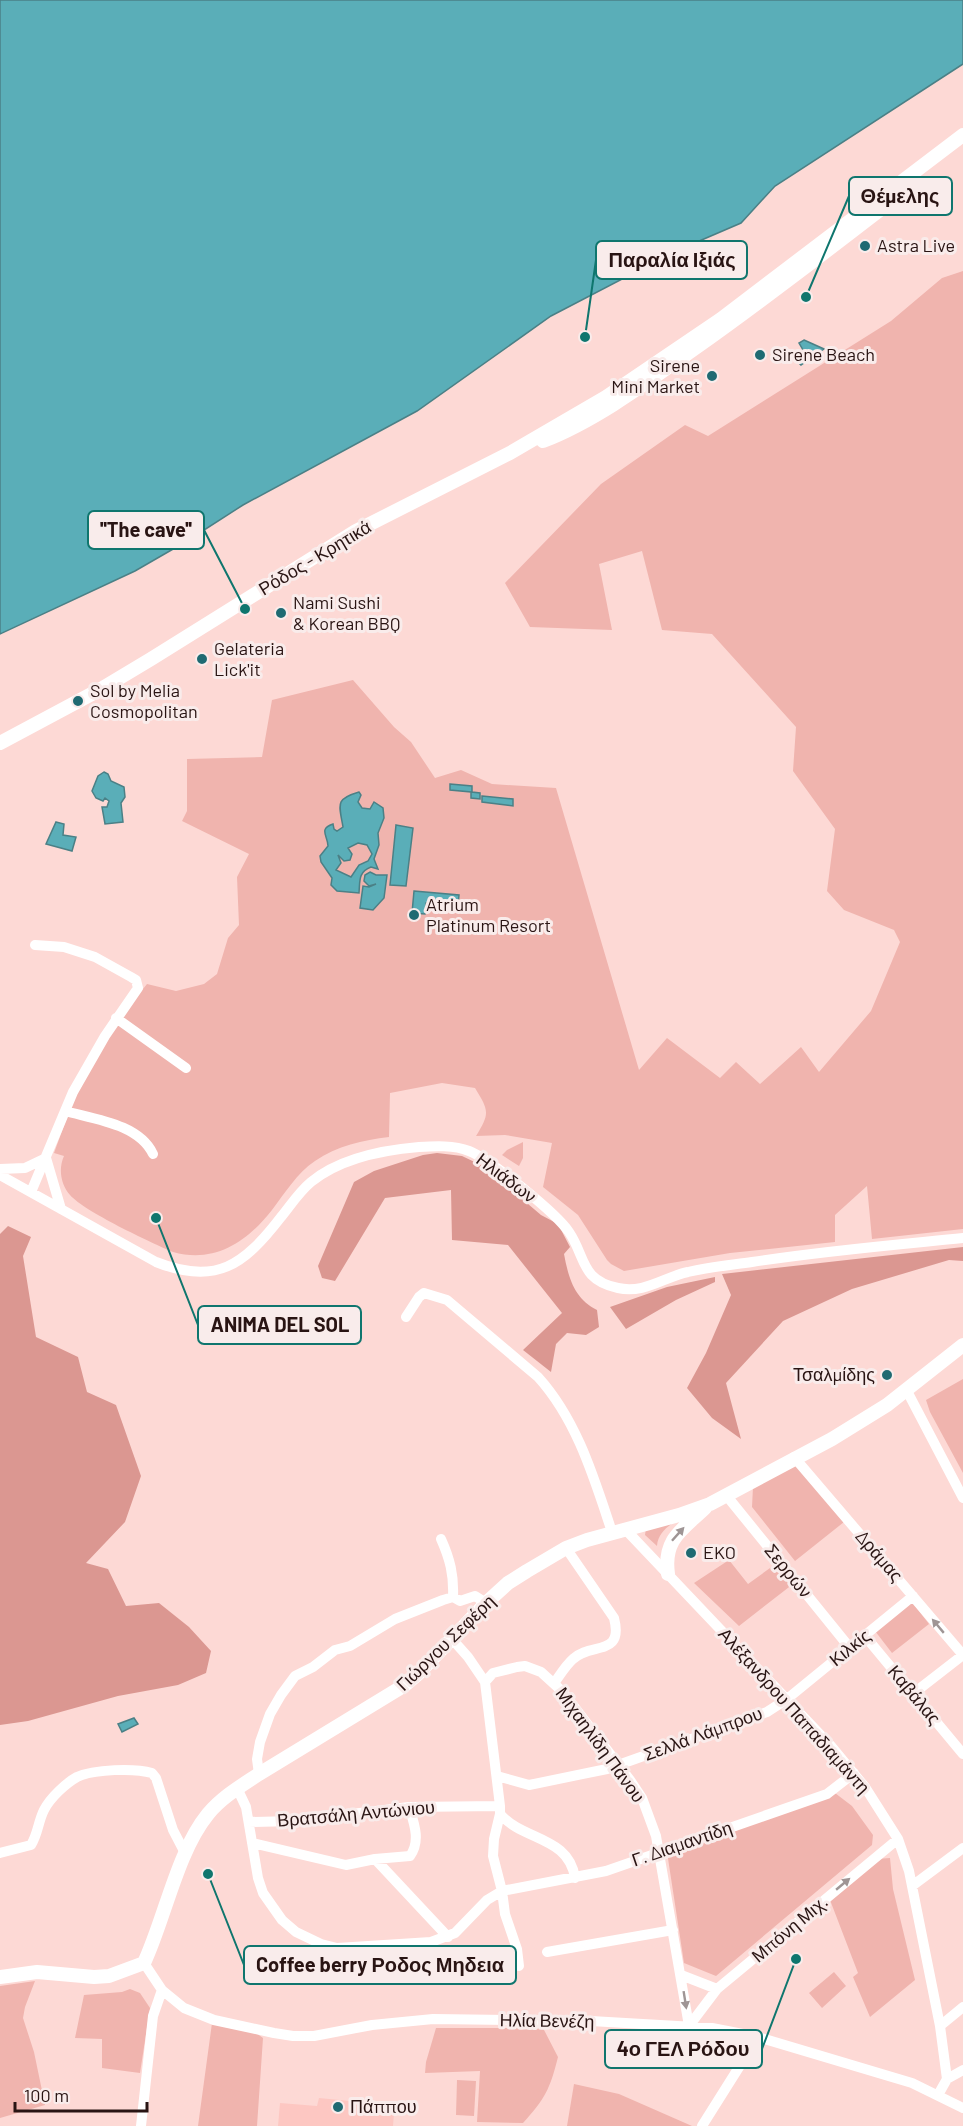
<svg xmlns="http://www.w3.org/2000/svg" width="963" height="2126" font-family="Barlow,sans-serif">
	<rect width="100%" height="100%" fill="#fdd9d5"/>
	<path fill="#fdc7c2" d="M319,2098L360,2102V2111L394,2113L393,2126H278L280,2103L317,2106Z"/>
	<path fill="#f0b4ae" d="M963,271V1229L872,1239L867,1186L835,1215V1242L730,1253L624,1271L611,1264L607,1260L578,1215L543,1187L552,1143L505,1135L476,1136C490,1113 489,1111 475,1088L442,1083L390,1093L389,1137C363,1140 337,1146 315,1161C297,1173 285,1193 272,1210C247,1242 214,1264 173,1252C150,1242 85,1212 70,1195C61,1185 58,1169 64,1156L54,1153L72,1104L114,1025L147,984L176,991L204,984L217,974L228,938L239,925L237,877L249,854L182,821L187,811V759L262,757L272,700L353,680L394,727L411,742L435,778L461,770L492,784L556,788L639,1070L667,1038L720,1078L736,1062L760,1084L801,1047L819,1072L871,1011L900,942L894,930L844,910L827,891L835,829L793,771L796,727L712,634L662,630L642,551L599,564L612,630L530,627L505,583L601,484L685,425L708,436L891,321L942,278Z
		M523,1142V1158L519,1166L502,1155L507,1150Z
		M963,1379V1473L930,1412L926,1400Z
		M795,1463L844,1522L795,1561L752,1507L753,1487Z
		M679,1518C669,1526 658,1532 657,1546L645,1535L646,1528Z
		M729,1560L748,1584L777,1563L793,1584L739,1626L694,1583Z
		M912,1602L929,1624L892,1653L875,1631Z
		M835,1793L852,1806L873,1835L872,1845L716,1976L684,1963L667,1852Z
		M890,1858L893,1889L915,1980L870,2017L853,1977L858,1973L830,1900L876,1859Z
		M834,1972L846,1986L822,2008L809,1993Z
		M35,1981L25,2007L23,2018L34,2052L45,2105L0,2118V1986Z
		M130,1989L140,1993L150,2008L140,2073L102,2068V2039L75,2038L84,1995L122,1992Z
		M212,2023L256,2033L263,2038L257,2126H198Z
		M436,2028H543L558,2057C550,2089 545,2099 523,2123L477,2122L480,2071L425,2073L426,2062Z
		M457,2080L476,2081L474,2116L456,2115Z
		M574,2084L619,2094L692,2126H567Z"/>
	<path fill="#db9791" d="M437,1153L462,1156L483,1166L541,1215L558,1224L570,1247L564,1254C568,1276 574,1299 597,1310L599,1327L586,1335L567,1333L556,1344L551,1372L523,1350L562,1313L508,1245L452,1240L451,1190L385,1198L335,1281L322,1278L318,1266L354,1182L374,1171L423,1155Z
		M8,1226L31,1237L23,1256L36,1337L78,1357L87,1392L116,1405L141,1476L125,1522L86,1563L108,1569L126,1606L159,1603L189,1627L211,1651L206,1673L178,1685L118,1696L28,1721L0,1725V1234Z
		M963,1247V1261L949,1260L852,1289L783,1321L726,1383L741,1439L712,1418L687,1388L706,1353L731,1295L722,1274Z
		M715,1277V1282L676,1300L626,1329L610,1307L667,1287Z"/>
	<path fill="#5aaeb8" stroke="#4b8086" stroke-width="1.5" fill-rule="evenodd" d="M0,0H963V64L775,186L741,223L676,251L551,316L417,411L243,505L187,541L135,571L0,634Z
		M804,340L824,349L801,365L793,357L803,350L799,343Z
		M104,772L108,774L111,781L124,787L125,797L121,803L123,822L105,824L102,807H107L109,801L105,798L103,801L96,798L92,791L98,776Z
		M450,784L472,786V792L480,793V799L471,798V792L450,790Z
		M359,792L361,795L358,802L362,808L370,809L374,802L383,808L384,818L378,833L379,845L374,859L378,869L371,867C358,872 360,881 359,893L337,891L331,885L332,878L321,862L320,856L328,846C328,836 318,829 333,824L334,829L337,831L343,827C339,804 335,799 359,792ZM358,843L367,845L372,854L368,861L359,865L351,877L336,870L341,863L338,855L344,861L350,860L352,854L348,848Z
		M482,796L513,799V806L482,802Z
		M56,822L64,824L63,835L76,837L72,851L46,844Z
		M396,825L413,828L406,886L390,885Z
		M370,872L376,875H387L384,898L373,910L360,908L363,886L369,887L376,884L369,886L364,881L365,875Z
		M414,891L459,895L458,906L426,903L425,914L412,913Z
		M134,1718L138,1724L122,1732L118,1724Z"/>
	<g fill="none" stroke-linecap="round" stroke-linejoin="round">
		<path stroke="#fff" stroke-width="10" d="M116,1018L186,1068
			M65,1111C94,1119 139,1124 153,1154
			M46,1158L61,1209
			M0,1169L25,1168L46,1158
			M0,1175L156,1262C216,1286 244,1265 281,1217C290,1206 299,1192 311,1182C339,1159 383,1150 419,1147C435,1146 454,1145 469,1151C490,1159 557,1214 569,1232C586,1257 580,1280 618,1288C644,1294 664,1277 688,1272C709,1267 731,1265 752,1262C822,1251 893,1245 963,1238
			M31,1192L73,1092L105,1036L138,988L136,980L131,977L95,957L64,947L35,945
			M406,1317L419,1297L424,1293L447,1300L538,1377C577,1420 594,1478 612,1532
			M907,1391L963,1498
			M794,1457L963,1655
			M726,1495L850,1648
			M625,1529L831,1746L865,1787L898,1839L909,1871L940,2026L947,2079L938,2095
			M441,1539C450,1559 454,1575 453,1597L460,1601L475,1596L486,1603
			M865,1636L963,1754
			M452,1639L468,1657L485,1682L500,1806V1814L494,1839L493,1856L502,1891L505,1914L517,1949L519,1966
			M485,1682L493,1673L517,1667L525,1666L541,1672L563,1692L630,1780L642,1798L656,1836L689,2026
			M555,1682C560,1675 566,1665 573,1659C591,1642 624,1657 614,1618L566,1548
			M914,1693L963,1655
			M259,1774L257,1759L260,1742L270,1714L281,1695L295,1676L313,1667L335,1650L350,1646L395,1619L443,1600L453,1597
			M497,1776L529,1785L607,1769L767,1712L787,1699L913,1596
			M237,1788L246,1807L258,1878L263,1893L282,1920L296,1932L321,1944L337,1948L431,1942L455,1933L487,1900L502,1891L606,1871L827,1794L854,1773
			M500,1814C523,1841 569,1836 575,1878
			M249,1822L294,1821L409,1807L500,1806
			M252,1843L346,1865L375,1859L410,1856C421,1841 414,1823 409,1807
			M0,1853L31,1845C38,1834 38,1822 44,1810C50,1798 66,1783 77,1777C94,1769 135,1768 152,1773L156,1778L173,1830L186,1855
			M375,1859L448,1937
			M912,1886L963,1848
			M547,1952L673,1930
			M144,1963L162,1990L184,2008L214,2020L274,2033L293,2036H314L372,2025L433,2019L591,2021L712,2028L758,2037L912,2083L963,2108
			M681,1975L717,1989
			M689,2026L717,1989L898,1839
			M940,2026L963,2007
			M947,2079L963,2070
			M141,2126L153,2016L162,1990
			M702,2126L758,2037"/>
		<path stroke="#fff" stroke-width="14" d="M543,441C595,421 646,383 691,351C767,298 840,240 914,184
			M0,743L101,689L151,659L356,531L510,453L606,397L721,319L963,135
			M668,1574C663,1539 682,1530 705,1508
			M0,1977L37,1972L94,1977L109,1976L144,1963C165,1918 177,1852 208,1814C222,1797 241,1786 259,1774L405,1685L418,1674L486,1603L508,1583L527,1571L566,1548L587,1540L679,1515L710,1504L832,1439L887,1405L963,1345"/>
	</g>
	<defs><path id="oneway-solid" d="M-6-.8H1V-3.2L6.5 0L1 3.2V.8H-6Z" transform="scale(1.5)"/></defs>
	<g fill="#9f9595">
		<use href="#oneway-solid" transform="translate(678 1534) rotate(-48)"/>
		<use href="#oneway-solid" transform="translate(938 1626) rotate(-130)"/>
		<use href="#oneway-solid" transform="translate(843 1884) rotate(-40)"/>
		<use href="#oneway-solid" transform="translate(685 2000) rotate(81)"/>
	</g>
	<g fill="#1f6a72" stroke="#f9eceb" stroke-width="2">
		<circle cx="865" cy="246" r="6"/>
		<circle cx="760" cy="355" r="6"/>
		<circle cx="712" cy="376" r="6"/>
		<circle cx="281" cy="613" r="6"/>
		<circle cx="202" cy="659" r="6"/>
		<circle cx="78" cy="701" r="6"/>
		<circle cx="414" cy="915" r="6"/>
		<circle cx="887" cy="1375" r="6"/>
		<circle cx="691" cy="1553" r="6"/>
		<circle cx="338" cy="2107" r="6"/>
	</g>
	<g text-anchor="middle" stroke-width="6" stroke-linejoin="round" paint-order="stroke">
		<g font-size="18" fill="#291413" stroke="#f9eceb" text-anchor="start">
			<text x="877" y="252">Astra Live</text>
			<text x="772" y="361">Sirene Beach</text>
			<text x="700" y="372" text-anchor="end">Sirene<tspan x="700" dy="21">Mini Market</tspan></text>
			<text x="293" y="609">Nami Sushi<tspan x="293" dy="21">&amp; Korean BBQ</tspan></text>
			<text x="214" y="655">Gelateria<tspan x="214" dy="21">Lick'it</tspan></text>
			<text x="90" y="697">Sol by Melia<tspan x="90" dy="21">Cosmopolitan</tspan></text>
			<text x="426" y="911">Atrium<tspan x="426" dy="21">Platinum Resort</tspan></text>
			<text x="875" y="1381" text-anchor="end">Τσαλμίδης</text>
			<text x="703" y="1559">EKO</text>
			<text x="350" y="2113">Πάππου</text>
		</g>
		<g font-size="18" fill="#291413" stroke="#f9eceb">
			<text transform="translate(315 558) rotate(-31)" y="6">Ρόδος - Κρητικά</text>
			<text transform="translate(506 1178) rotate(37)" y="6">Ηλιάδων</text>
			<text transform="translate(879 1556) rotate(49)" y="6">Δράμας</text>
			<text transform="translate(788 1571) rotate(51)" y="6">Σερρών</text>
			<text transform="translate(446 1643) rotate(-44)" y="6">Γιώργου Σεφέρη</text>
			<text transform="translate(850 1648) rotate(-39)" y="6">Κιλκίς</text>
			<text transform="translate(914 1695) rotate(50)" y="6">Καβάλας</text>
			<text transform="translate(794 1711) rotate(48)" y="6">Αλέξανδρου Παπαδιαμάντη</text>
			<text transform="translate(703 1734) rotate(-20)" y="6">Σελλά Λάμπρου</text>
			<text transform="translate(600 1745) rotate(54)" y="6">Μιχαηλίδη Πάνου</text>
			<text transform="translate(356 1814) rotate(-5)" y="6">Βρατσάλη Αντώνιου</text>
			<text transform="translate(682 1844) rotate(-19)" y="6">Γ. Διαμαντίδη</text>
			<text transform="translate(790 1929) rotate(-40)" y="6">Μπόνη Μιχ.</text>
			<text transform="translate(547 2021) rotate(1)" y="6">Ηλία Βενέζη</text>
		</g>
	</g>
	<path fill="none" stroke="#0f766e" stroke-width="2" d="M806 297L849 196M585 337L596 260M245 609L204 530M156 1218L198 1325M208 1874L244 1965M796 1959L762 2049"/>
	<g fill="#0f766e" stroke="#f9eceb" stroke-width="2">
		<circle cx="806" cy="297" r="6"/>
		<circle cx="585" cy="337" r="6"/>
		<circle cx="245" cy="609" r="6"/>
		<circle cx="156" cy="1218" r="6"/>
		<circle cx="208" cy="1874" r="6"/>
		<circle cx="796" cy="1959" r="6"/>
	</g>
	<g fill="#f9eceb" stroke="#0f766e" stroke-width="2">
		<rect x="849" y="177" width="103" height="38" rx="6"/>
		<rect x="596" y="241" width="151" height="38" rx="6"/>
		<rect x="88" y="511" width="116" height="38" rx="6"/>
		<rect x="198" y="1306" width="163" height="38" rx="6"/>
		<rect x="244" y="1946" width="272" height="38" rx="6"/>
		<rect x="605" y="2030" width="157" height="38" rx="6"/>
	</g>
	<g font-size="20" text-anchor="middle" font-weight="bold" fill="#291413">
		<text x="900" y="203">Θέμελης</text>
		<text x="672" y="267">Παραλία Ιξιάς</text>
		<text x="146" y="537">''The cave''</text>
		<text x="280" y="1332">ANIMA DEL SOL</text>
		<text x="380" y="1972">Coffee berry Ροδος Μηδεια</text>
		<text x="683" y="2056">4ο ΓΕΛ Ρόδου</text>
	</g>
	<path d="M15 2102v9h132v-9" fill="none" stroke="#291413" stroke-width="3"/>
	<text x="24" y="2102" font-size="18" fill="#291413" stroke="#f9eceb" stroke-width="4.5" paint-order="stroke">100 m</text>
</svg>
